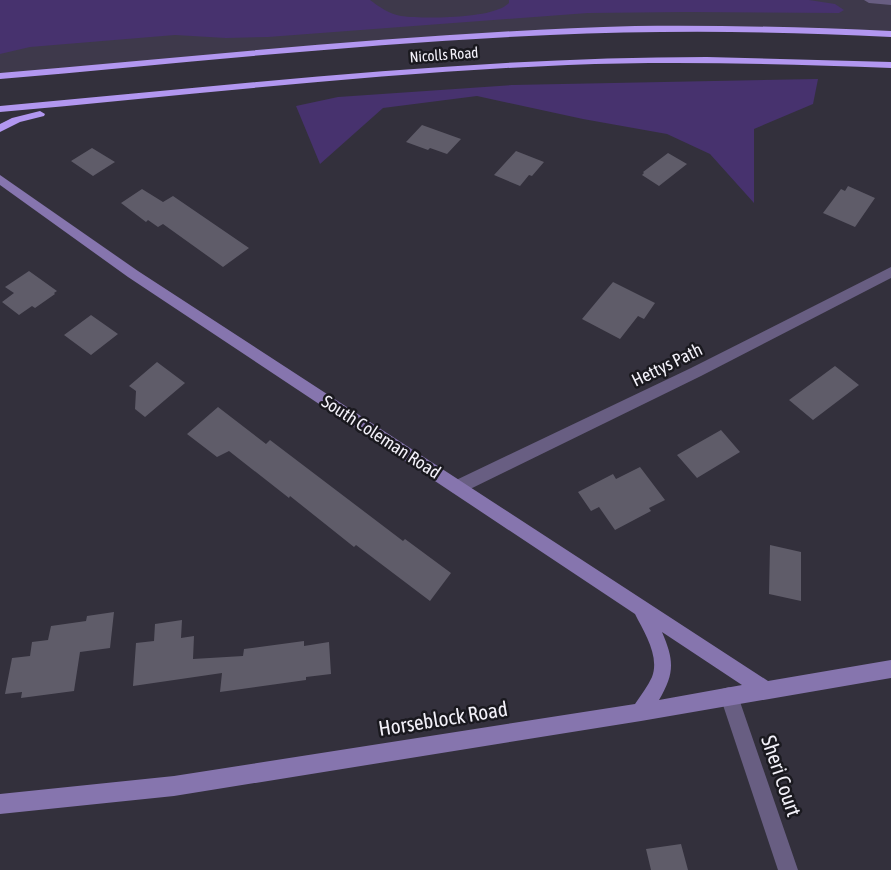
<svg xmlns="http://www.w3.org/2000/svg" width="891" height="870" font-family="'Asap Condensed',sans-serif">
	<rect width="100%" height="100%" fill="#33303c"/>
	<path fill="#3e394b" d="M0,0H891V34L742,29L487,35L0,76Z"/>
	<path fill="#47326e" d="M0,0H370C379,7 390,14 401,16C424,19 479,18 499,9C503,8 506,5 509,3V0H809L835,4L844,10L839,13L686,12L588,13L268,37L226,38L175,35L30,47L0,54Z
		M818,79L813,104L754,129V203L710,154L667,134L583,119L477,96L383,108L320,164L296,106L338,97L512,85Z"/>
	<path fill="#5f5c69" d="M422,125L461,139L447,154L430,148L428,150L406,142Z
		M92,148L115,162L93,176L71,161Z
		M516,151L544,162L532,176L529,175L520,186L494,175Z
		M668,153L687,164L659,186L642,175L644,173L643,172Z
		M848,186L875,198L855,227L823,213L841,189L845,191Z
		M142,189L163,202L173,196L249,248L223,267L163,224L158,227L148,220L146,222L121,203Z
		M29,271L57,291L54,293L55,294L35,308L32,306L19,315L2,302L14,293L5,287Z
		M613,282L655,303L644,319L638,316L620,339L582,319Z
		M91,315L118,334L91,355L64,335Z
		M157,362L185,383L145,417L135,409L136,391L129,386Z
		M835,366L859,385L813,420L789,400Z
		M218,407L266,444L270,440L403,541L405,539L451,573L430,601L356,545L354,547L290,496L289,498L229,451L217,457L187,434Z
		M721,430L740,452L697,478L677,455Z
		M640,467L665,500L649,508L651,511L615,530L599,507L591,511L578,492L613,474L616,479Z
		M770,545L801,552V601L769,594Z
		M114,612L110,648L80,652L74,691L21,698L22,692L5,694L12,658L30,656L32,642L48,640L51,626L86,621L87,616Z
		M182,620L181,638L194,636L193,659L243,656L244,649L304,641V646L329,642L331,674L306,677V680L220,692L222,673L133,686L136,643L154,641L155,624Z
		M681,844L688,870H651L646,849Z"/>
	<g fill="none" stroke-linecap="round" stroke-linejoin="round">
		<path fill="#685e82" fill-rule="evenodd" d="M864,0H891V5L869,3Z
			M891,267V278L701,376L464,492L458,494L452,492L450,487L452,482L691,368Z
			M729,687L736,689L738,696L798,870H778L720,696L722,689Z"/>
		<path fill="#8675ae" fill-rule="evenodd" d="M0,175L138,271L768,681L891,660V678L641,721L174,796L0,814V794L174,776L635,704C641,695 648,686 652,677C660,656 644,632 635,614L128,277L0,185ZM662,632L742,685L659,700C675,673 674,660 662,632Z"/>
		<path fill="#b297f0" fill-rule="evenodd" d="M635,26C720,25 806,27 891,31V37C777,31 664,30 550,35C366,43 183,63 0,79V73C211,55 423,32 635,26Z
			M707,57L891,62V68C783,64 676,61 568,65C378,73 189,95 0,112V106C236,85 471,57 707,57Z
			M40,111L45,114L44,116L20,122L0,132V124L12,118Z"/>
	</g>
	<g text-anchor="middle" stroke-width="5" stroke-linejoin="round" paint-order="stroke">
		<g font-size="15" fill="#f3f1f9" stroke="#1a191f">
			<text transform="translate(444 55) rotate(-4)" y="5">Nicolls Road</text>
		</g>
		<g font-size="18" fill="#f3f1f9" stroke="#1a191f">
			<text transform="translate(667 365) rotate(-26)" y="6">Hettys Path</text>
			<text transform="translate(381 437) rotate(33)" y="6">South Coleman Road</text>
		</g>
		<g font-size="21" fill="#f3f1f9" stroke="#1a191f">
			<text transform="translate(443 719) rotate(-9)" y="7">Horseblock Road</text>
			<text transform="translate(781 776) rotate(71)" y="7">Sheri Court</text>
		</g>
	</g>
</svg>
